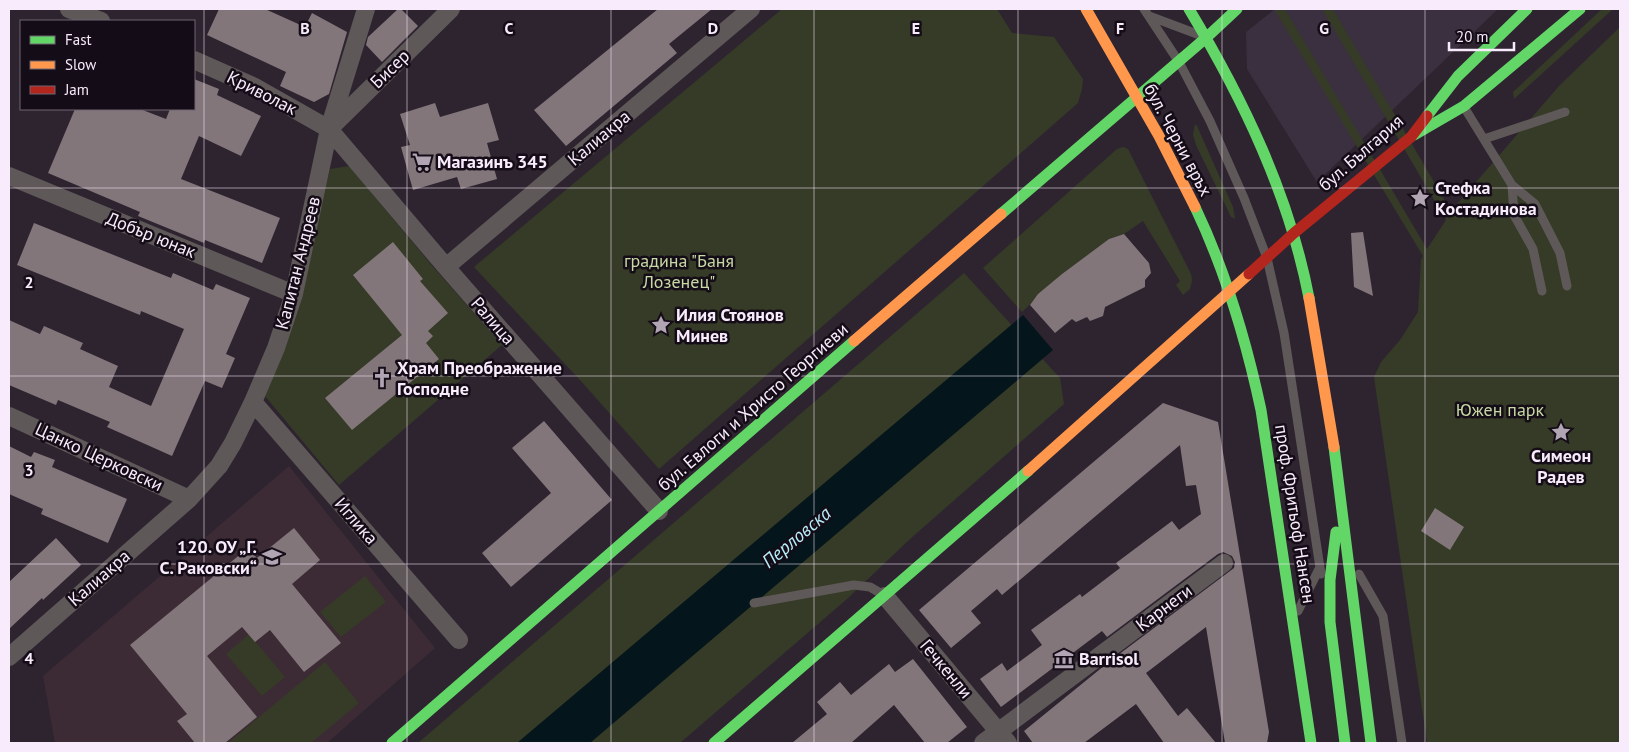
<svg xmlns="http://www.w3.org/2000/svg" width="1629" height="752" font-family="'PT Sans',sans-serif">
	<rect width="100%" height="100%" fill="#2e2430"/>
	<path fill="#3b303f" d="M1275,9H1498L1317,182L1247,69L1246,32Z"/>
	<path fill="#3c2b35" d="M289,466L435,648L327,743H55L43,676Z"/>
	<path fill="#353b27" d="M782,9H997L1012,33L1054,37L1083,79L1082,89L1078,103L659,469L580,380L474,267Z
		M1274,9H1285L1427,249L1446,220L1322,9H1333L1451,211L1559,86L1620,27V743H1427L1374,377L1381,362L1400,340L1418,312L1421,260L1423,256Z
		M1602,9H1613L1514,99L1513,92Z
		M1195,124L1197,126L1233,207L1235,219L1231,217L1196,145L1193,135Z
		M1123,147L1128,149L1130,153L1191,274L1192,280L1190,289L1183,295L1176,285L1180,281L1143,221L1124,234L1109,239L1062,274L1022,312L983,268L1117,149Z
		M349,166L435,269L502,345L339,485L265,396L301,294L330,169Z
		M964,273L1060,378L1064,404L910,539L847,599L680,743H418Z
		M365,576L386,602L341,637L320,612Z
		M249,634L285,677L262,696L226,654Z
		M325,662L359,703L311,743H228Z"/>
	<path fill="#04151b" d="M1023,315L1053,350L590,743H517Z"/>
	<path fill="#83767b" d="M219,9H265L305,27L312,13L347,32L329,94L314,102L280,86L286,72L207,35Z
		M398,9H401L418,26L382,62L366,45L368,37Z
		M658,9H712L669,44L677,53L566,146L534,110Z
		M194,79L219,89L217,95L261,116L241,156L199,136L181,179L280,218L262,263L205,240L204,243L138,216L140,212L48,173L75,109H140L166,119L170,109H194Z
		M435,103L440,117L488,103L499,140L487,143L497,179L461,189L457,177L413,190L401,147L410,145L400,114Z
		M34,223L171,278L173,273L213,290L216,284L250,298L226,354L235,358L222,388L205,381L172,456L107,427L110,422L58,400L56,405L9,385V320L40,334L44,326L83,343L80,349L118,366L109,387L151,406L184,329L141,311L140,315L17,265Z
		M1363,232L1373,296L1354,287L1351,233Z
		M1124,234L1149,263L1151,273L1145,280V287L1105,307L1103,316L1090,321L1087,317L1076,322L1072,319L1055,333L1030,305L1038,294L1062,274L1109,239Z
		M393,242L423,279L420,281L448,313L428,331L433,336L426,343L439,359L352,430L325,398L402,335L353,275Z
		M1163,403L1218,422L1269,732L1267,743H1225L1206,627L1146,673L1178,716L1187,708L1216,743H1164L1136,704L1084,743H1033L1024,731L1110,661L1234,568L1235,562L1232,556L1223,552L1218,554L1107,637L1102,631L1001,707L980,679L1002,663L1007,671L1042,645L1031,630L1080,594L1082,597L1120,568L1116,563L1172,521L1179,530L1201,514L1196,485L1186,486L1180,445L1002,595L997,589L971,611L981,623L951,648L919,610Z
		M544,421L612,500L511,587L482,553L551,493L512,448Z
		M9,446L31,457L34,452L55,460L52,467L127,499L108,543L41,514L43,509L9,494Z
		M1435,508L1464,527L1450,550L1421,531Z
		M294,528L320,560L292,584L341,643L304,672L270,630L255,642L242,627L207,656L257,717L225,743H195L177,721L187,714L130,645L248,548L257,558Z
		M56,538L81,565L43,600L42,598L9,629V582Z
		M913,659L967,727L947,743H925L894,705L851,743H792L827,714L817,702L840,682L851,695L889,664L895,672Z"/>
	<g fill="none" stroke-linecap="round" stroke-linejoin="round">
		<path stroke="#5e5858" stroke-width="9" d="M1144,9L1179,62L1210,121L1244,198L1267,258L1284,333L1321,574
			M1149,16L1197,34
			M1464,107L1512,185L1535,204L1560,253L1567,286
			M1484,139L1565,112
			M1512,185L1514,215L1533,249L1542,291
			M1359,574L1383,616L1402,743
			M754,603L854,585L870,587L882,594
			M1298,611L1320,567"/>
		<path stroke="#5e5858" stroke-width="18" d="M69,9L101,21
			M194,60L255,87L329,129L446,267L659,511
			M331,127L451,9
			M9,176L294,294
			M446,267L751,9
			M253,402L459,640
			M9,416L189,499
			M885,596L1008,743
			M9,657L189,499L219,466L233,443L253,402L276,348L294,294L329,129L366,9
			M983,743L1224,563"/>
		<path stroke="#63d668" stroke-width="11" d="M1189,9C1243,99 1289,194 1309,298
			M1427,116L1458,76L1527,9
			M1414,135L1464,106L1580,9
			M1195,207C1226,272 1246,340 1261,410L1311,743
			M1001,214L1207,37L1237,9
			M1334,447L1371,743
			M1336,532L1330,580V622L1345,743
			M392,743L854,341
			M714,743L1028,471"/>
		<path stroke="#ff974d" stroke-width="11" d="M1086,9L1159,136L1195,207
			M1309,298L1334,447
			M854,341L1001,214
			M1028,471L1249,274"/>
		<path stroke="#b3261e" stroke-width="11" d="M1249,274L1294,233L1411,137L1427,116"/>
	</g>
	<path fill="none" stroke="#f8ebfb" stroke-width="1" stroke-opacity="0.55" d="M204,9V743M407,9V743M611,9V743M814,9V743M1018,9V743M1222,9V743M1425,9V743M9,188H1620M9,376H1620M9,564H1620"/>
	<defs>
		<symbol id="supermarket-bare" viewBox="-9 -9 18 18"><path d="M-6-5.5h2.5l.6 2H6L4.5 2H-2.5L-4.4-4H-6ZM-1.5 3.2a1.3 1.3 0 1 0 .1 0ZM3 3.2a1.3 1.3 0 1 0 .1 0Z" fill="#b1a5b4" stroke="#140c16" stroke-width="2.5" paint-order="stroke"/></symbol>
		<symbol id="sight-bare" viewBox="-9 -9 18 18"><path d="M0-6L1.8-2.2L6-1.7L2.9 1.2L3.7 5.4L0 3.3L-3.7 5.4L-2.9 1.2L-6-1.7L-1.8-2.2Z" fill="#b1a5b4" stroke="#140c16" stroke-width="2.5" paint-order="stroke"/></symbol>
		<symbol id="church-bare" viewBox="-9 -9 18 18"><path d="M-1.2-6h2.4v3.5h3.3v2.4h-3.3V6h-2.4V-.1h-3.3v-2.4h3.3Z" fill="#b1a5b4" stroke="#140c16" stroke-width="2.5" paint-order="stroke"/></symbol>
		<symbol id="school-bare" viewBox="-9 -9 18 18"><path d="M0-5L7-2L0 1L-7-2ZM-4 1L0 2.5L4 1V4Q0 6-4 4Z" fill="#b1a5b4" stroke="#140c16" stroke-width="2.5" paint-order="stroke"/></symbol>
		<symbol id="museum-bare" viewBox="-9 -9 18 18"><path d="M0-6L6-3V-2H-6V-3ZM-5-1h2V3h-2ZM-1-1h2V3h-2ZM3-1h2V3H3ZM-6 4H6V6H-6Z" fill="#b1a5b4" stroke="#140c16" stroke-width="2.5" paint-order="stroke"/></symbol>
	</defs>
	<g fill-rule="evenodd">
		<use href="#supermarket-bare" x="408" y="148" width="28" height="28"/>
		<use href="#sight-bare" x="1406" y="184" width="28" height="28"/>
		<use href="#sight-bare" x="647" y="311" width="28" height="28"/>
		<use href="#church-bare" x="368" y="364" width="28" height="28"/>
		<use href="#sight-bare" x="1547" y="418" width="28" height="28"/>
		<use href="#school-bare" x="258" y="543" width="28" height="28"/>
		<use href="#museum-bare" x="1050" y="645" width="28" height="28"/>
	</g>
	<g text-anchor="middle" stroke-width="5" stroke-linejoin="round" paint-order="stroke">
		<g font-size="18" fill="#f8ebfb" stroke="#140c16">
			<text transform="translate(390 69) rotate(-44)" y="6">Бисер</text>
			<text transform="translate(262 93) rotate(27)" y="6">Криволак</text>
			<text transform="translate(599 138) rotate(-40)" y="6">Калиакра</text>
			<text transform="translate(1178 140) rotate(62)" y="6">бул. Черни връх</text>
			<text transform="translate(1361 153) rotate(-41)" y="6">бул. България</text>
			<text transform="translate(151 235) rotate(22)" y="6">Добър юнак</text>
			<text transform="translate(298 263) rotate(-76)" y="6">Капитан Андреев</text>
			<text transform="translate(493 321) rotate(49)" y="6">Ралица</text>
			<text transform="translate(753 407) rotate(-41)" y="6">бул. Евлоги и Христо Георгиеви</text>
			<text transform="translate(99 457) rotate(25)" y="6">Цанко Церковски</text>
			<text transform="translate(1295 514) rotate(81)" y="6">проф. Фритьоф Нансен</text>
			<text transform="translate(356 521) rotate(49)" y="6">Иглика</text>
			<text transform="translate(99 578) rotate(-41)" y="6">Калиакра</text>
			<text transform="translate(1164 608) rotate(-37)" y="6">Карнеги</text>
			<text transform="translate(946 669) rotate(50)" y="6">Гечкенли</text>
		</g>
		<g font-size="18" font-weight="bold" fill="#f8ebfb" stroke="#140c16" text-anchor="start">
			<text x="437" y="168">Магазинъ 345</text>
			<text x="1435" y="194">Стефка<tspan x="1435" dy="21">Костадинова</tspan></text>
			<text x="676" y="321">Илия Стоянов<tspan x="676" dy="21">Минев</tspan></text>
			<text x="397" y="374">Храм Преображение<tspan x="397" dy="21">Господне</tspan></text>
			<text x="1561" y="462" text-anchor="middle">Симеон<tspan x="1561" dy="21">Радев</tspan></text>
			<text x="257" y="553" text-anchor="end">120. ОУ „Г.<tspan x="257" dy="21">С. Раковски“</tspan></text>
			<text x="1079" y="665">Barrisol</text>
		</g>
		<g font-size="18" fill="#c7d9a4" stroke="#140c16">
			<text x="679" y="267">градина "Баня<tspan x="679" dy="21">Лозенец"</tspan></text>
			<text x="1500" y="416">Южен парк</text>
		</g>
		<g font-size="19" font-style="italic" fill="#b7eefb" stroke="#140c16">
			<text transform="translate(796 537) rotate(-40)" y="7">Перловска</text>
		</g>
	</g>
	<g font-size="16" text-anchor="middle" font-weight="bold" fill="#f8ebfb" stroke="#140c16" stroke-width="5" stroke-linejoin="round" paint-order="stroke">
		<text x="305" y="34">B</text>
		<text x="509" y="34">C</text>
		<text x="713" y="34">D</text>
		<text x="916" y="34">E</text>
		<text x="1120" y="34">F</text>
		<text x="1324" y="34">G</text>
		<text x="29" y="288">2</text>
		<text x="29" y="476">3</text>
		<text x="29" y="664">4</text>
	</g>
	<rect width="1629" height="752" fill="none" stroke="#f8ebfb" stroke-width="20"/>
	<rect x="20" y="20" width="175" height="90" fill="#140c16" stroke="#6f6572"/>
	<rect x="30" y="36" width="25" height="8" fill="#63d668" stroke="#6f6572"/>
	<text x="65" y="45" font-size="15" fill="#f8ebfb">Fast</text>
	<rect x="30" y="61" width="25" height="8" fill="#ff974d" stroke="#6f6572"/>
	<text x="65" y="70" font-size="15" fill="#f8ebfb">Slow</text>
	<rect x="30" y="86" width="25" height="8" fill="#b3261e" stroke="#6f6572"/>
	<text x="65" y="95" font-size="15" fill="#f8ebfb">Jam</text>
	<path d="M1449 42v8h65v-8" fill="none" stroke="#f8ebfb" stroke-width="2.5"/>
	<text x="1456" y="42" font-size="15" fill="#f8ebfb" stroke="#140c16" stroke-width="4" paint-order="stroke">20 m</text>
</svg>
